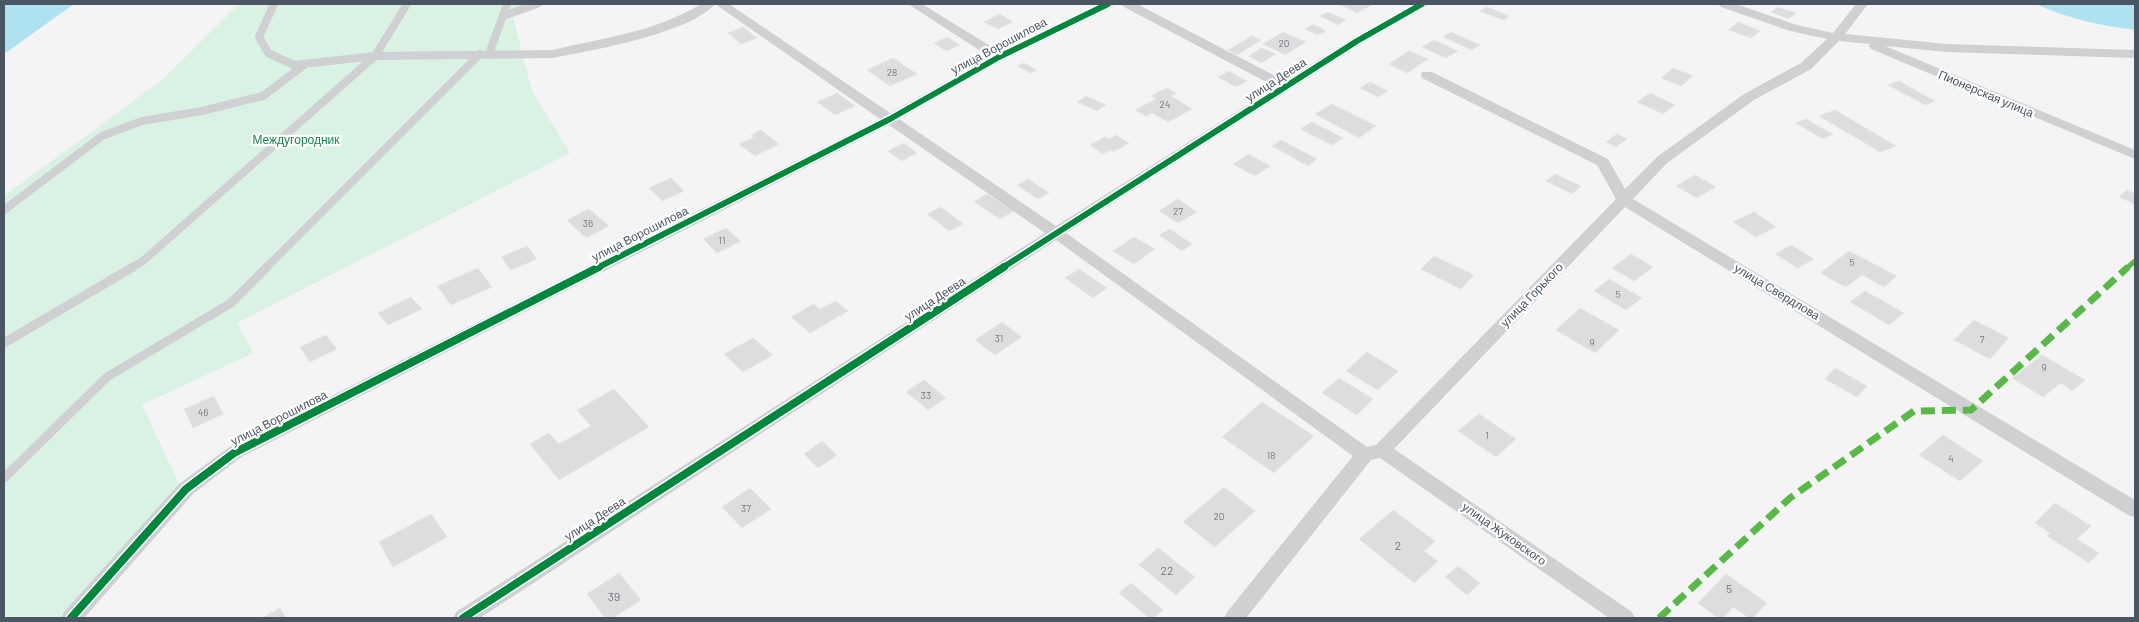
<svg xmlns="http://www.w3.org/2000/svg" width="2139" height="622" font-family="Barlow,sans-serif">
	<rect width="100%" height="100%" fill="#f4f4f4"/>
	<path fill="#d9f2e3" d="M239,4H547L513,17L532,91L570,153L237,323L253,353L142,405L180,486L67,618H4V196L163,79Z"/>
	<path fill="#aee2f0" d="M4,4H74L4,54Z
		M2036,4H2135V30C2102,26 2066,18 2036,4Z"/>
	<path fill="#ddddde" stroke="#e5e6e7" d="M1339,4H1369L1372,5L1357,13Z
		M1487,7L1509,16L1503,20L1480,11Z
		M1778,7L1796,13L1789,19L1771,12Z
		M1328,12L1346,20L1338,25L1320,16Z
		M1000,14L1013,22L998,29L984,22Z
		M1738,22L1760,31L1751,38L1729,30Z
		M1313,24L1326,31L1318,35L1305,29Z
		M743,27L757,38L741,44L728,33Z
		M1283,32L1306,42L1285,55L1263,44Z
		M1451,32L1480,45L1472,50L1443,37Z
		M1252,36L1261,40L1237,55L1228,50Z
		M947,37L960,45L946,51L934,43Z
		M1434,40L1458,51L1446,58L1422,47Z
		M1261,48L1267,50L1276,54L1261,63L1249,56Z
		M1409,51L1428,59L1407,73L1389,64Z
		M893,58L917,74L890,86L867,70Z
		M1024,63L1037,70L1030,73L1017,66Z
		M1673,68L1693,76L1681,86L1661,78Z
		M1229,71L1247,81L1236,87L1218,77Z
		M1899,81L1935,101L1925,105L1888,85Z
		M1370,82L1388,91L1378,97L1360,88Z
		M1167,88L1176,93L1171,96L1192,109L1168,122L1152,113L1146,116L1135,110L1156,99L1151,96Z
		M837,93L855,106L835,115L817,102Z
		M1650,93L1675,105L1663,114L1637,102Z
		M1086,96L1106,105L1097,111L1077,102Z
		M1332,104L1376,126L1359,138L1315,114Z
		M1835,110L1896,146L1880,152L1819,116Z
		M1806,119L1833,134L1823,139L1796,123Z
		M1312,122L1343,138L1332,145L1300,129Z
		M761,130L779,144L755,156L739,144L754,137L751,135Z
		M1617,134L1627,139L1616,147L1606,142Z
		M1116,135L1129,143L1113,152L1110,150L1103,154L1090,145L1105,137L1109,139Z
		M1281,140L1317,159L1308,166L1272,146Z
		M904,143L917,153L901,161L888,151Z
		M1249,154L1270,166L1255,176L1233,164Z
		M1555,174L1581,186L1572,194L1546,181Z
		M1695,175L1716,187L1697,198L1676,186Z
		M671,178L684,191L662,201L649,188Z
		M1028,179L1049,193L1038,199L1017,185Z
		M2127,190L2135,194V204L2119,197Z
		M987,194L1014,211L1000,219L974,202Z
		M1178,199L1197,212L1178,223L1159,211Z
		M941,207L963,224L949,231L927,214Z
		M589,209L609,226L586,238L567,220Z
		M1754,212L1776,227L1756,237L1733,222Z
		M726,228L741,241L717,253L703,239Z
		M1170,229L1192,244L1182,251L1159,235Z
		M1134,237L1155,249L1134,264L1113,251Z
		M1791,245L1814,259L1798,268L1775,254Z
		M527,246L537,259L511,270L501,257Z
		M1849,251L1897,276L1884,287L1862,275L1846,287L1820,273Z
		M1631,254L1653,267L1634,281L1612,268Z
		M1434,256L1474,275L1461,289L1421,269Z
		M478,268L492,287L451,305L437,286Z
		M1079,269L1107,288L1093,298L1065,278Z
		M1609,279L1642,298L1626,310L1594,291Z
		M1865,291L1904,313L1889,325L1850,302Z
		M411,297L422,309L388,325L378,313Z
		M836,301L848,311L810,333L791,317L814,304L820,309Z
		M1580,308L1619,330L1595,353L1556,330Z
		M1974,320L2009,338L1990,359L1954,340Z
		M1002,322L1022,337L995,355L975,340Z
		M326,335L337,349L310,362L300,347Z
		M753,338L773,355L743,372L724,354Z
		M1367,352L1398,371L1378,390L1346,371Z
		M2042,355L2085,380L2072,391L2061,383L2043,397L2012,378Z
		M1835,368L1867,386L1857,397L1825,379Z
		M1339,378L1373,399L1357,415L1322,393Z
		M924,380L946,398L928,410L906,392Z
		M614,389L649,427L559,480L530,444L549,433L559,444L591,426L577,410Z
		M214,396L223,414L193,428L184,409Z
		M1262,402L1314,436L1274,473L1222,437Z
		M1479,414L1516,439L1496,457L1458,431Z
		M1943,435L1983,461L1960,481L1919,455Z
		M822,441L837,455L818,468L804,454Z
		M1224,487L1255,511L1215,547L1183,522Z
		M750,488L771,509L742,528L722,507Z
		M2055,503L2091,526L2077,539L2099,553L2089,563L2047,536L2050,533L2035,523Z
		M1393,510L1435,541L1424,551L1438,561L1414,583L1359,539Z
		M431,514L447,537L393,567L379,542Z
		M1158,548L1195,577L1176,595L1139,565Z
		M1458,566L1480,583L1467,595L1445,577Z
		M619,573L641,600L613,618H605L587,594Z
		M1726,574L1767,603L1753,618H1749L1733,607L1723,618H1718L1698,603Z
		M1131,583L1163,610L1154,618H1149L1119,593Z
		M280,608L286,618H262Z"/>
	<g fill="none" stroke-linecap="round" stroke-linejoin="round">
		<path stroke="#ced0d2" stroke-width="8" d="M274,4L259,37L268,53L294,65L375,56L552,54
			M503,16L537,4
			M489,54L507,4
			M4,210L102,136L142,121L202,111L263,96L304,65
			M131,268L143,261L375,56L407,4
			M266,268L480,54"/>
		<path stroke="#ced0d2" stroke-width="9" d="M4,343L133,267
			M4,478L107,377L231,303L267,267"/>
		<path fill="#ced0d2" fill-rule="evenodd" d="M701,4H715C691,33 590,51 552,58L546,54L548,51C601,38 653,33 701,4Z
			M715,4H729L890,113L990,57L908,4H922L1000,52L1099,4H1114L1112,7L1003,60L899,119L1056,226L1276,87L1124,7L1122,4H1137L1285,81L1353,38L1414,4H1428L1426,7L1361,44L1066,233L1367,447L1376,445L1616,199L1597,165L1422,78L1421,75L1422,72H1432L1608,159L1625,189L1657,157L1744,94L1801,63L1827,39L1790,31L1721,7L1719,4H1736L1797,25L1833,33L1856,4H1868L1845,34L1947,44L2135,50V58L1947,52L1885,46L2135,150V159L1871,49L1869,46L1870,44L1839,41L1811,69L1754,100L1667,163L1633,199L2135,500V517L2128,515L1625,207L1394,449L1632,612L1635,618H1609L1380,458L1371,460L1246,618H1224L1227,612L1353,456L1056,240L480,618H453L456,612L1045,233L889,125L240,458L193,494L84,618H61L64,612L179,484L228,448L880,119Z"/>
		<path stroke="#58b947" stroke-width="5" stroke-dasharray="11 5" stroke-linecap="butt" d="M2127,268L2135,261"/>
		<path stroke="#58b947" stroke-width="7" stroke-dasharray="14 7" stroke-linecap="butt" d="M1659,618L1790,498L1914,411L1971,410L2128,267"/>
		<defs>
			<path id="cycleway-far1" d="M597,268L890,119L999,57L1108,4
				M1002,268L1357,41L1422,4"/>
			<path id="cycleway" d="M71,618L186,489L234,453L599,267
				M463,618L1004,267"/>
		</defs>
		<use href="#cycleway-far1" stroke="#fff" stroke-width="9"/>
		<use href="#cycleway" stroke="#fff" stroke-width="11"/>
		<use href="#cycleway-far1" stroke="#00873e" stroke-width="6"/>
		<use href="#cycleway" stroke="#00873e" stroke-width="8"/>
	</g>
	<g text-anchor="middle" stroke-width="4.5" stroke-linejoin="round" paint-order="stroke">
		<g font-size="10" fill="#707881">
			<text x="1284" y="47">20</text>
			<text x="892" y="76">28</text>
			<text x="1165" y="108">24</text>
			<text x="1178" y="215">27</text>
			<text x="588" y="227">36</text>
			<text x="722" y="244">11</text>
			<text x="1852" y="266">5</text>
			<text x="1618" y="298">5</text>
			<text x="999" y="342">31</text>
			<text x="1982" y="343">7</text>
			<text x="1592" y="346">9</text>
			<text x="2044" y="371">9</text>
			<text x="926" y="399">33</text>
			<text x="203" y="416">46</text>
			<text x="1487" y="439">1</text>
			<text x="1271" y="459">18</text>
			<text x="1951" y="462">4</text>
			<text x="746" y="512">37</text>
			<text x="1219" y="520">20</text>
		</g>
		<g font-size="12" fill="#4a5661" stroke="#fff">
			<text transform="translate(999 46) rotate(-28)" y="4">улица Ворошилова</text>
			<text transform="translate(1276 80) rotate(-33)" y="4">улица Деева</text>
			<text transform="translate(1986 94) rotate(23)" y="4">Пионерская улица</text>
			<text transform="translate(640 234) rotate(-27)" y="4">улица Ворошилова</text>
			<text transform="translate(1777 292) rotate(31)" y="4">улица Свердлова</text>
			<text transform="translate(1532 295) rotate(-46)" y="4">улица Горького</text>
			<text transform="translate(935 299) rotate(-33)" y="4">улица Деева</text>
			<text transform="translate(279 418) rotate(-27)" y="4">улица Ворошилова</text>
			<text transform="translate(595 519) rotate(-33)" y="4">улица Деева</text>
			<text transform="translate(1504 534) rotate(35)" y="4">улица Жуковского</text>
		</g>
		<g font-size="12" fill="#17864f" stroke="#fff">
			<text x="296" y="144">Междугородник</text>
		</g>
		<g font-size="12" fill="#707881">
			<text x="1398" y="550">2</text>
			<text x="1167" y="575">22</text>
			<text x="1729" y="593">5</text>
			<text x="614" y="601">39</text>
		</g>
	</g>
	<rect width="2139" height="622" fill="none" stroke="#4a5661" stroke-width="10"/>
</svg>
